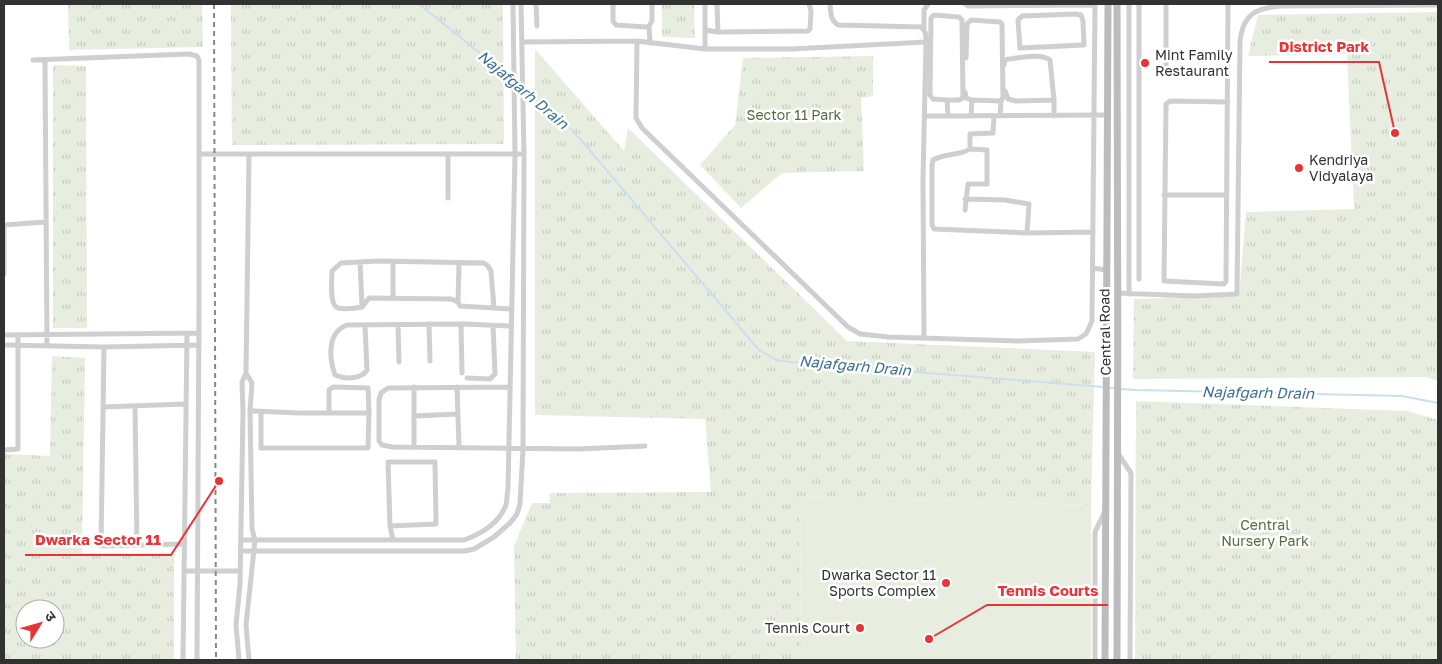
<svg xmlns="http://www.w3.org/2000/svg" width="1442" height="664" font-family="'Golos Text','Noto Sans Devanagari',sans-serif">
	<defs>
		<pattern id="grass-tufts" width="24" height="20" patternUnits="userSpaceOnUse" patternTransform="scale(1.25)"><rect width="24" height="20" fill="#e7eee0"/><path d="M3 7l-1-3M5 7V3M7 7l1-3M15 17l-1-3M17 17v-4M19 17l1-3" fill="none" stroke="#c7cdc1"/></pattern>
	</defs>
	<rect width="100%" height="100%" fill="#fff"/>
	<path fill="url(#grass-tufts)" fill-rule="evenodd" d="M68,4H202L203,47L69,50Z
		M231,4H503L504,144L232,145Z
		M662,4H694L695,38L662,37Z
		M1438,12V381L1426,377L1133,379L1134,299L1239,296L1246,212L1354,209L1347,54L1248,56L1258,15Z
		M535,49L624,151L628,128L847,341L1095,352L1091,505L800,496L801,660H516L514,546L532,503H550L549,493L711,492L705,419L535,415Z
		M873,56V96L861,98L864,171L782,173L741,208L700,165L735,125L743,58Z
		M53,65L86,66L87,328H53Z
		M52,356L85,358L82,553H174V660H4V454L50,456ZM25,609H55V639H25Z
		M1136,401L1407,411L1438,420V660H1135Z"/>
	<path fill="#e7eee0" d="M800,496L1091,505V660H801Z"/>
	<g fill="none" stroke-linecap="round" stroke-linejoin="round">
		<path stroke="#ccdfee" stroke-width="2" d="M419,4L513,80
			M524,90L564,122L581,140L759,350L776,360L791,362L1104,387
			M1109,388L1136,390L1402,396L1438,403"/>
		<path stroke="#cfcfcf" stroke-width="5" d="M536,4L537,26
			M613,4V21L616,25L646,27L649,26L652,21V4
			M705,4V49
			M717,4L718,32L808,31L810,29L811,11L809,4
			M830,4C831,13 830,20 838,25L921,27C926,30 926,36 926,42
			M965,4L968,6L1095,5
			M1166,4V68L1168,70L1186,72L1228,71
			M1228,4C1228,96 1226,189 1226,281L1224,284L1164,281L1166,104L1170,101L1228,102
			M1076,14L1081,15L1083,21L1084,45L1020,48L1018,20L1022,16Z
			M649,26L650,43
			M924,29V10L928,4
			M705,30L718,32
			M637,41L636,118L642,128L848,327L860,334L888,337L1018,341L1078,339L1086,334L1092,321L1095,4
			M522,42L637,41L705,49H791L926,42L923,179L924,337
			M966,58L967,24L971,20L1000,22L1002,24L1003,97L1001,101L972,100L971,116
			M33,60L189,54L197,56L199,60V308L197,660
			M45,61L47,345
			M1004,65L1005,60L1008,59C1020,58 1040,53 1050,60L1054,100V116
			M1005,91L1008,99L1016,101L1054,100
			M965,92L966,98L972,100
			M947,100L933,99L930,95L931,18L934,15L959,17L962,20L963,98L959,100H947L948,116
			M925,116L1106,115
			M1000,116L1001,101
			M970,149C959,156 945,153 933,160L932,165V225L934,229L1027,233L1093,232
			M199,154H524
			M1164,195H1226
			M448,198V154
			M965,199L1005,200L1029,204L1027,233
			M965,210L968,184H987V150L970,149V134L993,133L994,116
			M4,225L45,222
			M360,262L362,307
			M393,262V299
			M1093,268L1106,270
			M4,274V225
			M1139,279V4
			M1117,293L1194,296L1237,294L1240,41C1243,14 1256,8 1281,6L1438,5
			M1129,294V4
			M458,302L459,263
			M494,308L460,306L458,302L451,299L369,298L362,307C355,308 345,310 338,308C329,306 332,280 332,271L341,263L378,261L484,263L488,266L491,271L494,308L511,309
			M429,324L430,361
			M461,324L462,373
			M365,325L367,370C361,380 344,379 335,375C329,358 327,332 347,325L464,324L511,326
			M398,325L399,362
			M4,335L199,333
			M4,345L104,347L199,345
			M104,347L101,546L185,544
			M246,373L252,383L250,411L252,529L255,540L246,625L249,660
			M467,378L490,379L495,374L493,325
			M457,387L459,447
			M510,387L388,388L381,393L379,400V441L382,445L393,447L579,449L645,446
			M135,406L137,545
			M103,407L186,404
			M250,411H255L299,413H369L368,448H261V412
			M329,413V390L333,387L368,388L369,413
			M414,416L458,414
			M414,447V387
			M4,450L18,449V335
			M1119,455L1131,473L1130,660
			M390,526L436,524L435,462H388L390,526L393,540
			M241,540H464C481,534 499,523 506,505C507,500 507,494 508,489L515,154L513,4
			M241,551H465L474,549L494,537L510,523L517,514L520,504L523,449L524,154L521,4
			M184,571H240
			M183,660L187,333
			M239,660L236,625L240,584L243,411L242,382L246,373L249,155
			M1095,660V532L1105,511"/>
		<path stroke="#bcbcbc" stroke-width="7" d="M1117,4C1117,223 1119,441 1117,660
			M1105,660L1108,4"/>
		<path stroke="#878787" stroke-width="2" stroke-dasharray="5 4" stroke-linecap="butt" d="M214,4L216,660"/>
	</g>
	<g fill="#e83437" stroke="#fff" stroke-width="2">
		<circle cx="1145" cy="63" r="5"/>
		<circle cx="1299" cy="168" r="5"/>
		<circle cx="946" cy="583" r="5"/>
		<circle cx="860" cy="628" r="5"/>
	</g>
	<g text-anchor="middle" stroke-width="5" stroke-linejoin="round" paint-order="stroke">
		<g font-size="14" fill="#323232" stroke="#fff" text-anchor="start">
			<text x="1155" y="60">Mint Family<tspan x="1155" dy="16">Restaurant</tspan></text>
			<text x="1309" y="165">Kendriya<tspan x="1309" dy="16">Vidyalaya</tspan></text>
			<text x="936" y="580" text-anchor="end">Dwarka Sector 11<tspan x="936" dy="16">Sports Complex</tspan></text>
			<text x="850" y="633" text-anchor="end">Tennis Court</text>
		</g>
		<g font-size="14" fill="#526f3d" stroke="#fff">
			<text x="794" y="120">Sector 11 Park</text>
			<text x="1265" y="530">Central<tspan x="1265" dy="16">Nursery Park</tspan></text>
		</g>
		<g font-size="14" fill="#323232" stroke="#fff">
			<text transform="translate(1105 332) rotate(-91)" y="5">Central Road</text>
		</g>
		<g font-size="15" font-style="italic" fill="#3d6f96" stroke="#fff">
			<text transform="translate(523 90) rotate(40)" y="5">Najafgarh Drain</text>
			<text transform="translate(855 366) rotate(5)" y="5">Najafgarh Drain</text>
			<text transform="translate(1258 393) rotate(1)" y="5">Najafgarh Drain</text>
		</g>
	</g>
	<path fill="none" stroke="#e83437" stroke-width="2" d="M1395 133L1379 62H1269M219 481L171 555H25M929 639L987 605H1108"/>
	<g fill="#e83437" stroke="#fff" stroke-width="2">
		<circle cx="1395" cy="133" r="5"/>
		<circle cx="219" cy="481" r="5"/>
		<circle cx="929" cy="639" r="5"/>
	</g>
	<g font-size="15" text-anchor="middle" font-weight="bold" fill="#e83437" stroke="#fff" stroke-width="5" stroke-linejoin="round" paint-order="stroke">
		<text x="1324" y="52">District Park</text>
		<text x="98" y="545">Dwarka Sector 11</text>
		<text x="1048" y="596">Tennis Courts</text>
	</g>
	<rect width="1442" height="664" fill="none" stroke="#323232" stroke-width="10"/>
	<g transform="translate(40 624) rotate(53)"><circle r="24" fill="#ffffff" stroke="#adadad"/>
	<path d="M0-4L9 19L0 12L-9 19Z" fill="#e83437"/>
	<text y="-8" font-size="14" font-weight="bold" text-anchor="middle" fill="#323232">उ</text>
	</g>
</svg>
